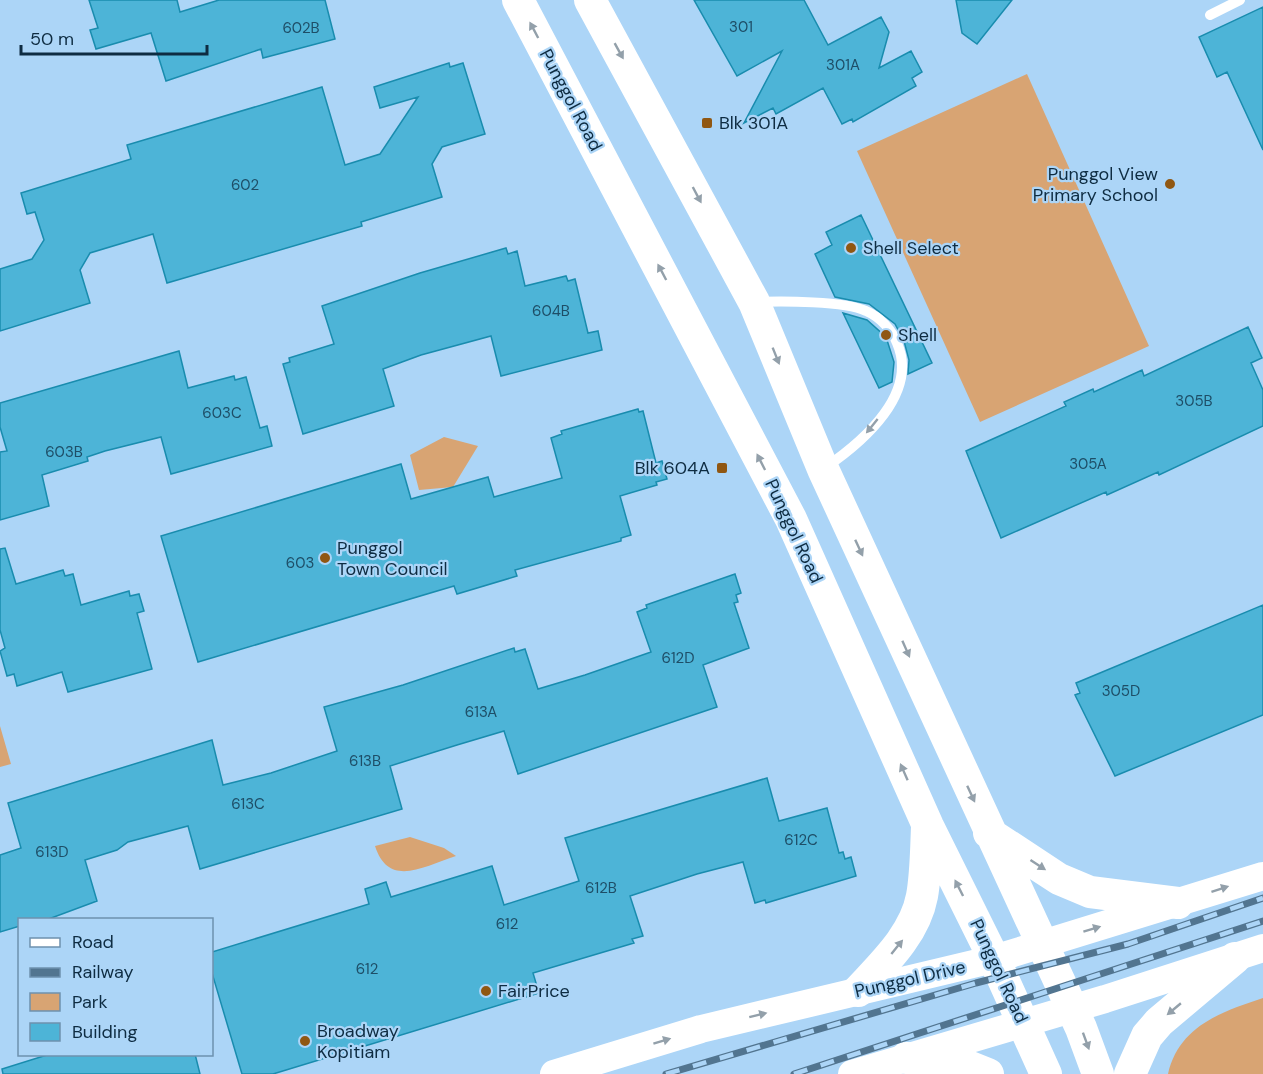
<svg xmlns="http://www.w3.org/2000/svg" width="1263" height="1074" font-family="'DM Sans',sans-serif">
	<rect width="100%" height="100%" fill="#acd5f7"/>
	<path fill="#d8a473" d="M1027,74L1149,346L980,422L857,151Z
		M444,437L478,446L453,487L419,490L410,455Z
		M0,726L11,764L0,767Z
		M410,837L444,848L456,856C424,866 389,889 375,846Z
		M1263,998V1074H1168C1179,1026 1221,1012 1263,998Z"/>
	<path fill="#4db4d7" stroke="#198cae" stroke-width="1.5" d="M89,0H177L180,12L219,0H325L335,39L263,58L261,49L166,81L151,33L96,49L90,30L98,28Z
		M694,0H804L828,45L881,17L889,32L879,68L911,51L922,72L912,78L916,86L853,122L852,119L842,124L823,88L776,114L773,108L744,123L782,51L737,76Z
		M956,0H1012L977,44L962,33Z
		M1263,7V150L1227,72L1217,77L1199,37Z
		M449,63L450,67L463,63L485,134L442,147L432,164L442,197L361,222L362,226L167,283L153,234L90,253L80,270L90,303L0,331V269L32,259L44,240L35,212L27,214L21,193L131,159L127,145L322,87L345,165L380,154L418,97L380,108L374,87Z
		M861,215L932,363L908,374L909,360L904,341L895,324L869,304L835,297L815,254L832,245L826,232Z
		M506,248L508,254L517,251L525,286L566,276L568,281L575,279L588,333L598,331L602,350L501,376L491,336L421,355L383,369L394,406L303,434L283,364L290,362L289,358L334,344L322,306L420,273Z
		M843,313L867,320L886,337L894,362L892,382L879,388Z
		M1248,327L1262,358L1251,363L1263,390V426L1159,475L1158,472L1107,495L1106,492L1001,538L966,451L1066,406L1064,402L1093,389L1094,392L1142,370L1144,376Z
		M179,351L188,388L234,376L235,380L246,377L260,428L267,426L272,446L171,474L161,437L105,451L87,457L88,461L42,475L49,506L0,520V452L7,451L0,427V403Z
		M638,409L639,412L643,411L656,463L662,461L667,479L656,482L657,485L620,496L631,535L621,538V541L515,570L517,576L457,594L454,586L198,662L161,536L401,464L411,499L488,477L494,497L562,478L551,438L562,434L561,431Z
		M5,548L16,584L63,570L65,576L73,574L81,605L129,591L130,596L139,594L144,611L137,613L152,669L68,692L62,672L17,686L14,674L7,676L0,651L5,648L0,630V549Z
		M735,574L741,593L736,595L738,602L734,603L749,648L703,665L717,707L518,774L504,731L457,745L390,766L402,809L200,869L188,826L128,842L117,850L85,860L97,901L46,920H20V926L0,932V855L21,848L8,803L212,740L223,785L271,773L337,751L324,707L403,685L514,648L515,652L525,649L538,689L585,675L651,652L637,612L647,608L646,605Z
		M1263,605V715L1115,776L1075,695L1080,693L1076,683Z
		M767,778L779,821L827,808L839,853L843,852L845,859L851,857L856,876L766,903L765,900L755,903L743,862L697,874L630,896L643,936L632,939L634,943L533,973L539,993L273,1074H242L212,973V952L369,904L365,889L386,882L391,897L492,866L504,905L579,881L565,838Z
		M50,1054H195L200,1074H3L2,1069Z"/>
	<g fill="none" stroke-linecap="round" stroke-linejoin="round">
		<path stroke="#fff" stroke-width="10" d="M1210,15L1240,0
			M757,302C782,301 845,301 866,311C880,317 892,330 897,343C919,393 864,441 826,467"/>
		<path stroke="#fff" stroke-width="28" d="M554,1074L701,1029L994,959L1263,876
			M852,1074L1105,999L1263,948"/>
		<path stroke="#fff" stroke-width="32" d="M518,0L791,519L928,826L994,959L1046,1074
			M590,0L754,302L823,469L1081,1028L1098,1074
			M989,833L1059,879L1090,892L1178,903
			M858,991C884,963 915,934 922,896C926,874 926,849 927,827
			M906,1058L953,1060L988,1074
			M1130,1074L1147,1036L1159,1022L1235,958"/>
		<defs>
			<path id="rail" d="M666,1074L976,983L1128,944L1263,898
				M794,1074L1263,921"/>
		</defs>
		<use href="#rail" stroke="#527590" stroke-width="7"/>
		<use href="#rail" stroke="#acd5f7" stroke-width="4.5" stroke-dasharray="14" stroke-linecap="butt"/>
	</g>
	<defs><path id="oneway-solid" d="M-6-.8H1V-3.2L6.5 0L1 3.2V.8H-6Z" transform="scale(1.5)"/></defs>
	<g fill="#93a0aa">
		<use href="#oneway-solid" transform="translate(534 30) rotate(-118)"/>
		<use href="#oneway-solid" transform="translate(619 51) rotate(61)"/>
		<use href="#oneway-solid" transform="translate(697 195) rotate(62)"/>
		<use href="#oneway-solid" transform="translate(662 272) rotate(-118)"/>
		<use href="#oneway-solid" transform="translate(776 356) rotate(68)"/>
		<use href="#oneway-solid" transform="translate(872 426) rotate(129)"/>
		<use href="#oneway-solid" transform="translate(761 462) rotate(-117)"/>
		<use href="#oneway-solid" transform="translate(859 548) rotate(65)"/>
		<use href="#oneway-solid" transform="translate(906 649) rotate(66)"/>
		<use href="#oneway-solid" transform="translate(904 772) rotate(-114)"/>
		<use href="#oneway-solid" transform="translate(971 794) rotate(65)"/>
		<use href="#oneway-solid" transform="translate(1038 865) rotate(33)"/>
		<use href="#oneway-solid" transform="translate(959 888) rotate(-117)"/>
		<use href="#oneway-solid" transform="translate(1220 889) rotate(-18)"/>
		<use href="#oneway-solid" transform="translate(1092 929) rotate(-17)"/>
		<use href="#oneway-solid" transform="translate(897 947) rotate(-51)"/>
		<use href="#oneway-solid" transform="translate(1174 1009) rotate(140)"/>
		<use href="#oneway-solid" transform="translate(758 1015) rotate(-14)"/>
		<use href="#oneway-solid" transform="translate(662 1041) rotate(-17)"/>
		<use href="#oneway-solid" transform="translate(1086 1041) rotate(70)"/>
	</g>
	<g fill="#905712" stroke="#acd5f7" stroke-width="2">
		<rect x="701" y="117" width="12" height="12" rx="3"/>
		<circle cx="1170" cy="184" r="6"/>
		<circle cx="851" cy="248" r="6"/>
		<circle cx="886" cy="335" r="6"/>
		<rect x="716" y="462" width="12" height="12" rx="3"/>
		<circle cx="325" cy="558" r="6"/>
		<circle cx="486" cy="991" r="6"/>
		<circle cx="305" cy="1041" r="6"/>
	</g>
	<g text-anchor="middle" stroke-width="4.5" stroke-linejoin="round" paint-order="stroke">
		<g font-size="15" fill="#1e4e67">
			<text x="741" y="32">301</text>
			<text x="301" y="33">602B</text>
			<text x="843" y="70">301A</text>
			<text x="245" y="190">602</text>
			<text x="551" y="316">604B</text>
			<text x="1194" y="406">305B</text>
			<text x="222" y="418">603C</text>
			<text x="64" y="457">603B</text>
			<text x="1088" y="469">305A</text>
			<text x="300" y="568">603</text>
			<text x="678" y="663">612D</text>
			<text x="1121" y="696">305D</text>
			<text x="481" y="717">613A</text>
			<text x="365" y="766">613B</text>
			<text x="248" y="809">613C</text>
			<text x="801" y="845">612C</text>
			<text x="52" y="857">613D</text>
			<text x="601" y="893">612B</text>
			<text x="507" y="929">612</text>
			<text x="367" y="974">612</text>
		</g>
		<g font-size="18" fill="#0e2c42" stroke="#acd5f7">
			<text transform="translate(571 100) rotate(62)" y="6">Punggol Road</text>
			<text transform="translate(794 531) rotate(65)" y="6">Punggol Road</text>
			<text transform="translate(999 971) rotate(65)" y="6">Punggol Road</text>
			<text transform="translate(910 979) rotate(-13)" y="6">Punggol Drive</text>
		</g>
		<g font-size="18" fill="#0e2c42" stroke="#acd5f7" text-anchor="start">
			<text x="719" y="129">Blk 301A</text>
			<text x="1158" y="180" text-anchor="end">Punggol View<tspan x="1158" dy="21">Primary School</tspan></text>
			<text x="863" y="254">Shell Select</text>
			<text x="898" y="341">Shell</text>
			<text x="710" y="474" text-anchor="end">Blk 604A</text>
			<text x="337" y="554">Punggol<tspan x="337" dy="21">Town Council</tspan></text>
			<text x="498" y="997">FairPrice</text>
			<text x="317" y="1037">Broadway<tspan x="317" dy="21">Kopitiam</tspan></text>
		</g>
	</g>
	<rect x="18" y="918" width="195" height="138" fill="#acd5f7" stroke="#6d91af" stroke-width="1.5"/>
	<rect x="30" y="938" width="30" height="9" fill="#ffffff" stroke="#6d91af" stroke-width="1.5"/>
	<text x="72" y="948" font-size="18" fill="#0e2c42">Road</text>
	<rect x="30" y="968" width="30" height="9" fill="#527590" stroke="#6d91af" stroke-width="1.5"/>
	<text x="72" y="978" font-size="18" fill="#0e2c42">Railway</text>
	<rect x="30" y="993" width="30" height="18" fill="#d8a473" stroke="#6d91af" stroke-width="1.5"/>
	<text x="72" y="1008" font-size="18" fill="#0e2c42">Park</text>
	<rect x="30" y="1023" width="30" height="18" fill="#4db4d7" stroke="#6d91af" stroke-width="1.5"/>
	<text x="72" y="1038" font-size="18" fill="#0e2c42">Building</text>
	<path d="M21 45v9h186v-9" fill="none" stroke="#0e2c42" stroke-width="3"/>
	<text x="30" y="45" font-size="18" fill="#0e2c42" stroke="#acd5f7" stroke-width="4.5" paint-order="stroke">50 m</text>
</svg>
